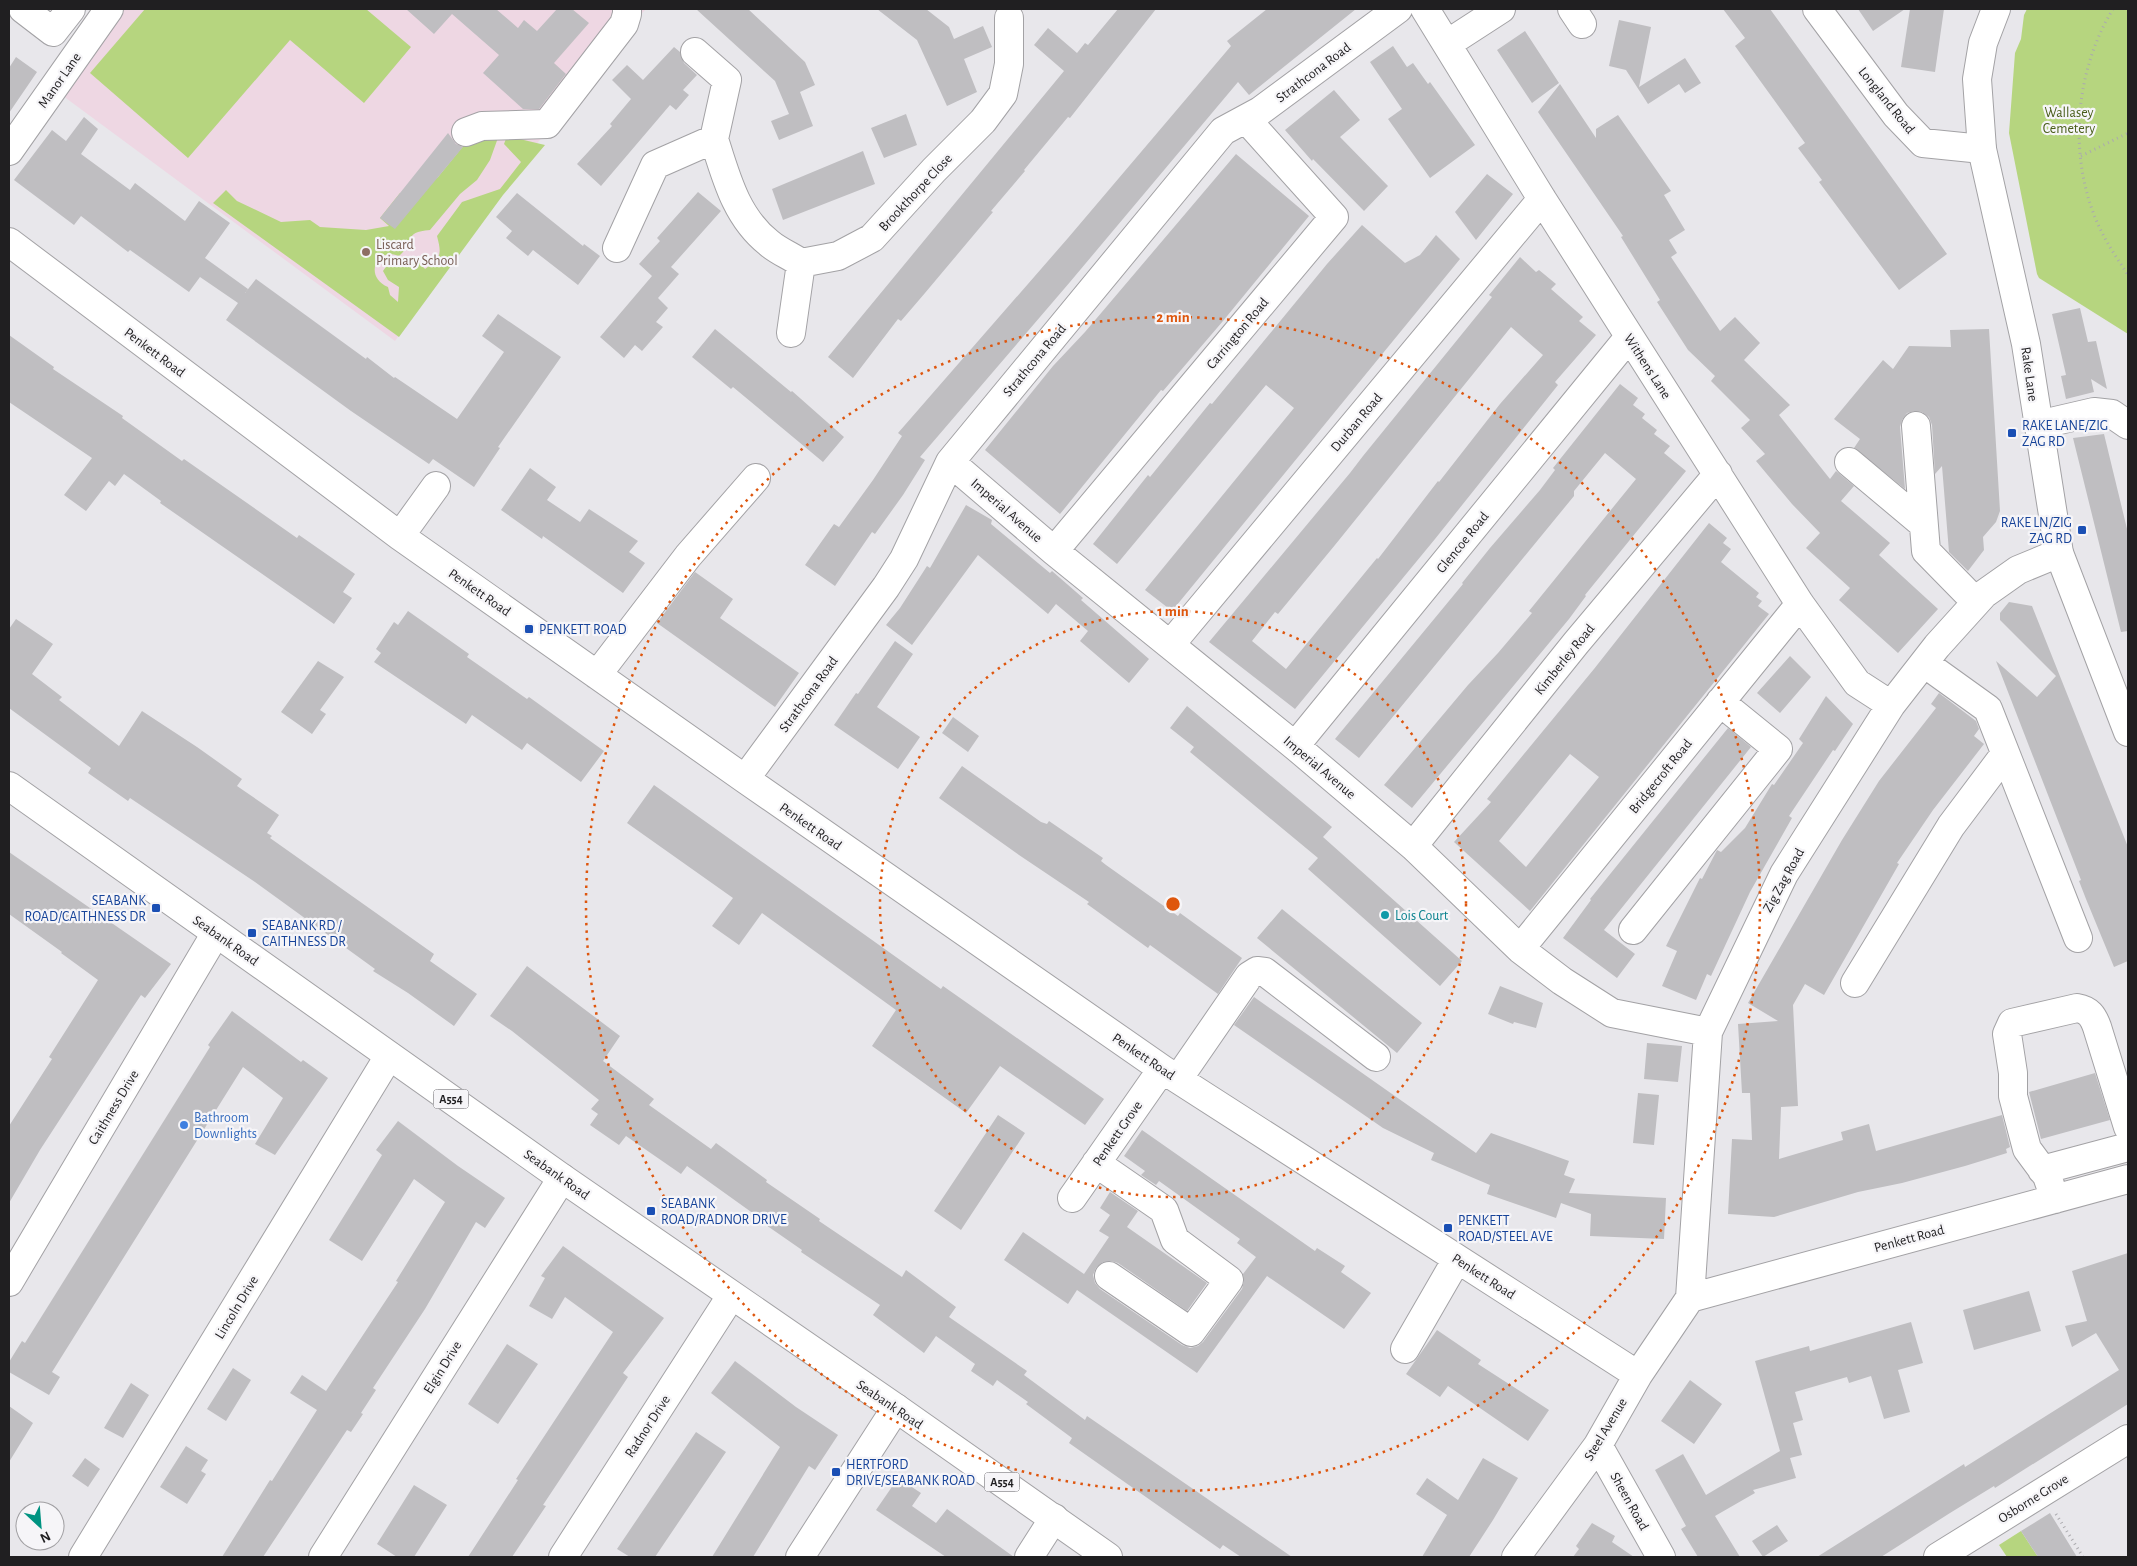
<svg xmlns="http://www.w3.org/2000/svg" width="2137" height="1566" font-family="'Alegreya Sans',sans-serif">
	<rect width="100%" height="100%" fill="#e8e7eb"/>
	<path fill="#eed7e3" d="M124,9H646L633,23L634,26L520,164L395,341L59,93Z"/>
	<path fill="#b6d57f" d="M145,9H366L411,47L364,103L290,40L188,158L90,73Z
		M2027,9H2128V334L2039,278L2037,274L2009,133L2015,53L2021,39L2024,15Z
		M499,135L490,160L477,180L460,194L430,230C402,232 415,243 399,256C377,247 363,276 388,287L390,295L398,302L399,287L388,280L383,271L390,261H419L425,269C441,258 442,255 437,236L462,202L500,189L521,162L504,144L507,136L545,145L503,195L399,337L213,203L226,190L237,201L281,222L310,220L320,227L366,230L389,226L380,218L400,193L408,199L438,177L464,145Z
		M2021,1531L2038,1557H2007L1999,1545Z"/>
	<path fill="#bfbec1" fill-rule="evenodd" d="M406,9H496L518,28L524,20L537,31L557,9H572L589,23L554,63L566,74L539,109H523L483,73L499,55L452,14L434,34Z
		M696,9H748L805,62L815,85L800,92L813,126L779,140L771,121L789,114L775,81Z
		M877,9H926L949,27L954,39L983,26L992,47L964,59L977,92L947,106L917,40Z
		M1118,9H1156L1070,118L1068,117L1024,170L1025,171L991,211L993,212L925,293L901,321L898,319L853,378L828,357L1064,71L1034,45L1048,28L1077,53L1085,43L1088,45Z
		M1267,9H1356L1249,95L1238,82L1070,282L920,457L925,460L903,495L875,534L872,532L835,586L805,565L834,524L839,527L873,480L902,436L898,433L1068,238L1231,46L1227,41Z
		M1723,9H1770L1947,254L1899,290L1819,182L1822,180L1798,148L1805,143L1735,46L1745,38Z
		M1858,9H1905L1873,31Z
		M1910,9H1944L1935,72L1901,67Z
		M1619,20L1651,27L1639,87L1685,58L1701,83L1685,93L1679,84L1648,104L1626,70L1609,66Z
		M1525,31L1559,83L1532,103L1497,50Z
		M1393,46L1407,67L1413,63L1428,84L1430,82L1475,145L1430,178L1388,119L1402,109L1370,62Z
		M674,47L680,52L684,63L697,75L683,90L689,95L676,110L670,105L601,186L577,164L612,126L610,124L631,99L612,80L627,65L643,80Z
		M16,57L37,72L9,113V68Z
		M1560,84L1596,138V129L1618,115L1671,191L1664,195L1685,230L1669,240L1677,253L1671,257L1720,331L1735,317L1760,343L1744,360L1790,405L1779,415L1830,479L1836,471L1854,486L1841,501L1890,543L1879,555L1938,609L1898,653L1839,600L1850,588L1806,548L1820,533L1792,504L1756,461L1765,454L1741,428L1750,420L1711,381L1715,376L1688,350L1657,302L1660,300L1621,237L1623,236L1538,112Z
		M1334,90L1360,120L1340,137L1388,186L1364,211L1313,159L1312,161L1285,130Z
		M906,114L917,145L884,158L871,128Z
		M84,117L98,129L81,154L130,190L135,183L185,221L199,201L230,223L205,258L248,289L245,293L256,279L366,359L367,357L394,378L395,377L457,419L504,352L482,336L498,314L561,357L498,447L500,448L474,487L433,459L429,464L351,411L226,320L238,303L200,277L189,292L130,250L128,252L81,216L74,225L14,180L52,130L66,141Z
		M448,133L456,144L463,147L395,229L380,218Z
		M863,151L875,184L783,220L772,189Z
		M1236,154L1309,216L1223,321L1163,391L1161,390L1060,514L985,450L1053,366L1085,332Z
		M1487,174L1513,194L1476,240L1455,212Z
		M698,192L721,211L671,267L679,274L658,298L668,308L656,322L663,327L642,351L635,345L624,358L600,337L652,276L639,264L660,241L657,238Z
		M517,193L583,246L584,244L600,256L578,285L533,250L528,256L506,238L512,231L496,217Z
		M1362,225L1405,263L1420,255L1436,235L1460,259L1172,611L1145,590L1294,408L1266,385L1117,564L1093,544L1148,475L1150,477L1210,403L1212,404L1327,264Z
		M1520,257L1536,272L1539,270L1556,284L1551,289L1583,317L1579,321L1596,335L1555,382L1558,385L1435,539L1295,709L1209,642L1350,473L1363,456L1492,297L1489,295ZM1511,327L1543,355L1500,404L1439,482L1438,481L1378,559L1377,558L1286,669L1252,641L1275,612L1278,614L1335,545Z
		M2080,308L2088,342L2096,341L2107,389L2091,379L2094,392L2066,399L2061,376L2066,375L2052,314Z
		M715,329L791,392L792,391L844,437L823,462L733,387L731,389L692,357Z
		M1989,329L2000,511L1996,522L1983,537L1984,550L1968,571L1949,552L1942,466L1935,474L1932,425L1929,417L1922,412L1914,411L1907,413L1902,420L1900,427L1905,489L1854,448L1860,439L1834,419L1883,360L1893,369L1909,346L1951,347L1950,330Z
		M9,335L54,367L53,369L123,416L122,418L182,461L184,459L297,538L299,535L355,574L343,592L352,598L334,624L160,503L161,501L124,474L115,486L109,481L86,511L64,495L92,458L9,402Z
		M1620,384L1638,398L1633,405L1645,414L1642,418L1657,430L1654,434L1670,446L1664,453L1686,471L1585,595L1586,596L1569,619L1412,808L1384,785L1468,685L1498,653L1532,613L1529,611L1636,479L1605,453L1574,491V496L1359,758L1335,739L1463,584L1462,583L1490,548L1540,490L1555,470L1553,468Z
		M2104,434L2128,533V631L2121,632L2073,438Z
		M530,468L556,487L547,500L580,522L589,509L638,541L629,552L645,563L623,593L543,536L542,539L501,510Z
		M966,505L992,520L991,524L1050,573L1052,571L1083,598L1081,600L1149,659L1129,683L1080,641L1088,631L1056,604L1048,614L978,555L912,645L886,625L900,608L927,566L930,568Z
		M1709,523L1727,538L1723,543L1731,549L1721,562L1759,593L1756,597L1762,601L1758,606L1769,614L1530,911L1454,842L1491,802L1487,799L1594,669ZM1570,754L1599,777L1526,867L1499,841Z
		M695,572L733,599L720,618L799,673L775,707L657,623Z
		M2009,602L2032,606L2128,847V961L2114,967L2086,899L2079,881L2081,880L1996,661L2037,697L2056,676L2000,620V613Z
		M408,611L469,654L467,657L527,699L529,697L604,751L581,782L527,743L522,750L472,715L466,724L374,662L381,653L376,649L394,622L398,625Z
		M16,619L53,644L32,674L62,697L59,700L119,746L142,711L197,747L242,779L237,786L279,815L267,833L272,836L270,838L434,954L430,961L477,994L454,1026L408,993L373,971L375,969L255,882L130,798L128,801L88,773L91,768L9,708V629Z
		M895,641L913,654L877,707L920,737L898,769L834,725L856,693L858,694Z
		M1790,656L1811,677L1780,713L1757,693Z
		M318,661L344,677L320,710L326,714L312,734L281,712Z
		M1939,693L1976,721L1979,729L1974,736L1984,744L1933,810L1897,863L1899,864L1824,995L1805,984L1793,1005L1798,1106L1781,1107L1779,1159L1843,1140L1841,1132L1869,1124L1876,1151L2002,1115L2010,1147L2006,1149L2007,1153L1965,1166L1902,1183L1858,1192L1774,1217L1728,1214L1732,1139L1752,1140L1750,1093H1742L1738,1024L1778,1021L1748,1003L1842,840L1879,781L1936,708L1931,704Z
		M1826,696L1853,724L1835,751L1833,750L1789,816L1792,818L1750,892L1711,976L1707,974L1696,1000L1662,986L1677,951L1666,946L1700,878L1702,879L1717,850L1721,852L1745,828L1772,784L1774,785L1803,743L1799,739Z
		M1187,706L1332,827L1323,837L1462,961L1440,986L1308,869L1318,858L1190,752L1194,747L1170,728Z
		M953,717L979,736L968,752L942,733Z
		M1728,728L1751,747L1604,930L1635,954L1617,978L1563,938L1591,900L1590,899Z
		M962,766L1041,822L1047,824L1049,821L1103,858L1101,861L1106,865L1178,916L1180,913L1242,958L1218,994L1150,945L1148,948L1087,904L1089,902L1019,855L939,798Z
		M654,785L941,989L943,986L1104,1099L1085,1125L1000,1066L966,1113L872,1046L896,1010L762,913L739,945L712,926L733,898L627,823Z
		M9,852L171,964L145,998L141,995L129,1013L40,1150L9,1203V1126L52,1059L49,1057L98,980L61,953L62,952L9,914Z
		M1282,909L1422,1023L1397,1053L1257,938Z
		M527,966L620,1036L603,1061L654,1099L649,1105L711,1149L716,1143L767,1180L766,1182L820,1219L819,1221L902,1277L906,1270L956,1307L949,1317L1027,1371L1024,1375L1085,1420L1087,1416L1292,1557H1241L1223,1545L1220,1549L1069,1443L1072,1438L1026,1404L1028,1402L997,1380L993,1386L971,1371L975,1364L936,1336L924,1353L873,1315L880,1305L801,1252L802,1250L753,1216L754,1214L687,1166L681,1174L626,1136L619,1145L590,1125L598,1114L591,1109L599,1100L512,1031L490,1016Z
		M1500,986L1543,1003L1536,1028L1514,1022L1513,1024L1488,1014Z
		M1254,997L1476,1153L1491,1133L1569,1161L1564,1175L1575,1179L1569,1193L1666,1198L1664,1239L1590,1236L1591,1214L1561,1203L1556,1218L1487,1194L1490,1185L1431,1160L1434,1153L1383,1128L1234,1025Z
		M232,1011L301,1062L303,1060L328,1078L275,1155L255,1144L283,1098L243,1067L52,1372L60,1377L49,1395L9,1372V1362L22,1341L25,1343L210,1047L208,1045Z
		M1647,1043L1682,1046L1678,1082L1644,1079Z
		M2095,1073L2110,1120L2041,1139L2029,1092Z
		M1638,1093L1659,1095L1654,1145L1633,1143Z
		M998,1115L1025,1133L961,1230L934,1211Z
		M398,1121L458,1166L505,1198L485,1228L476,1222L425,1309L373,1388L376,1390L361,1413L363,1414L351,1432L347,1430L263,1557H222L270,1480L272,1481L317,1410L290,1393L302,1375L326,1391L398,1282L396,1281L445,1202L414,1179L362,1261L329,1240L382,1155L376,1150Z
		M1142,1130L1315,1251L1317,1248L1345,1266L1341,1272L1371,1293L1344,1329L1267,1276L1197,1373L1077,1290L1068,1304L1004,1260L1023,1232L1084,1274L1109,1237L1099,1231L1110,1215L1100,1208L1110,1192L1138,1211L1127,1227L1207,1283L1187,1311L1118,1263L1111,1261L1103,1262L1096,1268L1093,1275L1095,1283L1100,1289L1182,1345L1190,1348L1198,1346L1203,1342L1242,1289L1244,1282L1243,1274L1256,1257L1237,1243L1240,1239L1159,1181L1156,1185L1141,1175L1145,1171L1124,1156Z
		M563,1246L664,1318L623,1373L628,1377L543,1505L546,1506L512,1557H468L518,1480L516,1479L613,1332L565,1297L552,1319L529,1306L545,1278L541,1276Z
		M2128,1253V1404L1995,1488L1994,1486L1950,1513L1881,1557H1817L1964,1464L1965,1467L2119,1370L2096,1333L2072,1347L2065,1326L2087,1321L2072,1271Z
		M2029,1291L2041,1331L1974,1350L1963,1310Z
		M1911,1322L1923,1363L1898,1370L1910,1412L1884,1419L1871,1376L1849,1383L1847,1377L1795,1392L1803,1420L1793,1423L1802,1455L1790,1458L1796,1478L1753,1490L1755,1493L1715,1516L1740,1557H1698L1681,1529L1686,1526L1655,1470L1683,1454L1706,1495L1780,1451L1755,1361L1809,1346L1810,1351Z
		M1437,1330L1481,1360L1478,1364L1549,1410L1528,1441L1448,1386L1440,1397L1406,1374Z
		M507,1344L538,1364L498,1424L468,1404Z
		M735,1361L796,1407L838,1435L815,1470L809,1466L753,1557H712L780,1447L711,1393Z
		M233,1368L251,1380L226,1421L207,1409Z
		M1690,1380L1722,1404L1694,1444L1661,1421Z
		M131,1383L149,1395L123,1438L104,1428Z
		M9,1406L33,1423L9,1462Z
		M696,1432L726,1452L655,1557H630L617,1549Z
		M186,1446L208,1460L201,1471L206,1474L187,1504L160,1487Z
		M85,1458L100,1469L88,1487L72,1476Z
		M1483,1458L1518,1478L1493,1520L1469,1557H1422L1447,1515L1416,1494L1427,1478L1458,1500Z
		M898,1478L921,1493L912,1506L936,1523L947,1509L1014,1557H946L876,1510Z
		M414,1485L447,1505L414,1557H397L377,1544Z
		M2050,1513L2077,1557H2038L2021,1531Z
		M1592,1523L1615,1536L1612,1542L1634,1557H1573L1579,1549L1576,1546Z
		M1777,1525L1788,1541L1763,1557L1752,1541Z"/>
	<g fill="none" stroke-linecap="round" stroke-linejoin="round">
		<defs>
			<path id="minor" d="M23,9L53,32L71,9
				M1425,9L1542,199L1800,604L1857,683L1891,705
				M1572,9L1582,24
				M1817,9L1896,115L1923,143L1982,149
				M1447,44L1501,9
				M695,52L727,80L714,139
				M466,132L482,126L547,124L624,24L627,14V9
				M9,151L109,9
				M9,242L400,536L745,779L1162,1069L1638,1375
				M617,248L655,165L714,139C726,177 736,217 769,243C778,251 791,256 801,263
				M791,333L801,263L838,256L872,238L934,170L983,121L1003,94L1009,64V18
				M2038,425L2094,412L2112,414L2128,425
				M1916,426L1926,551L1976,602
				M950,462L1054,551L1295,746L1413,846L1520,949L1562,981L1612,1013L1708,1032
				M1849,462L1923,524
				M400,536L436,486
				M1054,551L1334,217L1246,119
				M1170,645L1542,199
				M1924,663L1988,709L2078,938
				M597,675L688,556L756,478
				M1295,746L1629,337
				M745,779L886,587L904,559L950,462L1223,131L1260,111L1398,9
				M1413,846L1576,643L1718,474
				M1633,930L1778,749L1720,702
				M1520,949L1800,604
				M1855,983L1951,826L2005,754
				M1178,1079L1249,976L1257,971L1265,972L1376,1057
				M1096,1163L1164,1210L1175,1240L1229,1280L1191,1332L1109,1276
				M2042,1170L2128,1147
				M1072,1198L1162,1069
				M2055,1199L2047,1176L2027,1149L2013,1096V1073L2007,1034L2012,1023L2077,1008C2089,1010 2093,1016 2097,1027L2128,1127
				M9,1282L216,933
				M1690,1298L1708,1032L1784,874L1891,705L1937,646L1984,594L2018,570L2059,553
				M1690,1298L2128,1179
				M1405,1349L1457,1259
				M1598,1445L1661,1557
				M83,1557L389,1056
				M323,1557L562,1178
				M563,1557L731,1296
				M800,1557L896,1408
				M1029,1557L1054,1518
				M1516,1557L1598,1445L1638,1375L1690,1298
				M1938,1557L2128,1439"/>
			<path id="major" d="M1996,9L1983,43L1977,79L1982,149L2026,344L2059,553L2128,732
				M9,786L562,1178L896,1408L1108,1557"/>
		</defs>
		<use href="#minor" stroke="#a3a2a5" stroke-width="30"/>
		<use href="#major" stroke="#a3a2a5" stroke-width="30"/>
		<path stroke="#abaaae" stroke-width="3" stroke-dasharray="1 4" stroke-linecap="butt" d="M2113,9C2075,71 2068,155 2097,222C2105,241 2117,258 2128,275
			M2128,9V10
			M2081,156L2128,133
			M2056,1514L2083,1557"/>
		<use href="#minor" stroke="#fff" stroke-width="28"/>
		<use href="#major" stroke="#fff" stroke-width="28"/>
	</g>
	<g fill="none" stroke="#de560d" stroke-width="2.5" stroke-dasharray="2.5 5">
		<circle cx="1173" cy="904" r="293"/>
		<circle cx="1173" cy="904" r="587"/>
	</g>
	<circle fill="#8d6e63" stroke="#f6f5f8" stroke-width="2" cx="366" cy="252" r="5"/>
	<g fill="#1a4fb4" stroke="#f6f5f8" stroke-width="2">
		<rect x="2007" y="428" width="10" height="10" rx="2.5"/>
		<rect x="2077" y="525" width="10" height="10" rx="2.5"/>
		<rect x="524" y="624" width="10" height="10" rx="2.5"/>
		<rect x="151" y="903" width="10" height="10" rx="2.5"/>
		<rect x="247" y="928" width="10" height="10" rx="2.5"/>
		<rect x="646" y="1206" width="10" height="10" rx="2.5"/>
		<rect x="1443" y="1223" width="10" height="10" rx="2.5"/>
		<rect x="831" y="1467" width="10" height="10" rx="2.5"/>
	</g>
	<circle fill="#0f9aa8" stroke="#f6f5f8" stroke-width="2" cx="1385" cy="915" r="5"/>
	<circle fill="#3f7fe0" stroke="#f6f5f8" stroke-width="2" cx="184" cy="1125" r="5"/>
	<g text-anchor="middle" stroke-width="4.5" stroke-linejoin="round" paint-order="stroke">
		<g fill="#f6f5f8" stroke="#605f62" stroke-width="1">
			<rect x="433.5" y="1089.5" width="35" height="19" rx="4"/>
			<rect x="984.5" y="1472.5" width="35" height="19" rx="4"/>
		</g>
		<g font-size="12" font-weight="bold" fill="#201f21">
			<text x="451" y="1103">A554</text>
			<text x="1002" y="1486">A554</text>
		</g>
		<g font-size="14" fill="#201f21" stroke="#f6f5f8">
			<text transform="translate(1313 72) rotate(-37)" y="5">Strathcona Road</text>
			<text transform="translate(59 80) rotate(-55)" y="5">Manor Lane</text>
			<text transform="translate(1887 100) rotate(51)" y="5">Longland Road</text>
			<text transform="translate(915 192) rotate(-47)" y="5">Brookthorpe Close</text>
			<text transform="translate(1237 333) rotate(-50)" y="5">Carrington Road</text>
			<text transform="translate(155 352) rotate(37)" y="5">Penkett Road</text>
			<text transform="translate(1034 360) rotate(-50)" y="5">Strathcona Road</text>
			<text transform="translate(1648 366) rotate(57)" y="5">Withens Lane</text>
			<text transform="translate(2030 374) rotate(82)" y="5">Rake Lane</text>
			<text transform="translate(1356 422) rotate(-50)" y="5">Durban Road</text>
			<text transform="translate(1007 510) rotate(41)" y="5">Imperial Avenue</text>
			<text transform="translate(1462 542) rotate(-51)" y="5">Glencoe Road</text>
			<text transform="translate(480 592) rotate(35)" y="5">Penkett Road</text>
			<text transform="translate(1564 659) rotate(-51)" y="5">Kimberley Road</text>
			<text transform="translate(808 694) rotate(-54)" y="5">Strathcona Road</text>
			<text transform="translate(1320 767) rotate(40)" y="5">Imperial Avenue</text>
			<text transform="translate(1660 776) rotate(-51)" y="5">Bridgecroft Road</text>
			<text transform="translate(811 826) rotate(35)" y="5">Penkett Road</text>
			<text transform="translate(1783 880) rotate(-61)" y="5">Zig Zag Road</text>
			<text transform="translate(226 940) rotate(35)" y="5">Seabank Road</text>
			<text transform="translate(1144 1056) rotate(34)" y="5">Penkett Road</text>
			<text transform="translate(113 1107) rotate(-59)" y="5">Caithness Drive</text>
			<text transform="translate(1117 1133) rotate(-55)" y="5">Penkett Grove</text>
			<text transform="translate(557 1174) rotate(35)" y="5">Seabank Road</text>
			<text transform="translate(1909 1238) rotate(-15)" y="5">Penkett Road</text>
			<text transform="translate(1484 1276) rotate(33)" y="5">Penkett Road</text>
			<text transform="translate(236 1307) rotate(-59)" y="5">Lincoln Drive</text>
			<text transform="translate(442 1367) rotate(-58)" y="5">Elgin Drive</text>
			<text transform="translate(890 1404) rotate(34)" y="5">Seabank Road</text>
			<text transform="translate(647 1426) rotate(-57)" y="5">Radnor Drive</text>
			<text transform="translate(1605 1429) rotate(-59)" y="5">Steel Avenue</text>
			<text transform="translate(2033 1498) rotate(-32)" y="5">Osborne Grove</text>
			<text transform="translate(1630 1501) rotate(61)" y="5">Sheen Road</text>
		</g>
		<g font-size="14" fill="#495e1a" stroke="#f6f5f8">
			<text x="2069" y="117">Wallasey<tspan x="2069" dy="16">Cemetery</tspan></text>
		</g>
		<g font-size="14" fill="#785e54" stroke="#f6f5f8" text-anchor="start">
			<text x="376" y="249">Liscard<tspan x="376" dy="16">Primary School</tspan></text>
		</g>
		<g font-size="14" fill="#164399" stroke="#f6f5f8" text-anchor="start">
			<text x="2022" y="430">RAKE LANE/ZIG<tspan x="2022" dy="16">ZAG RD</tspan></text>
			<text x="2072" y="527" text-anchor="end">RAKE LN/ZIG<tspan x="2072" dy="16">ZAG RD</tspan></text>
			<text x="539" y="634">PENKETT ROAD</text>
			<text x="146" y="905" text-anchor="end">SEABANK<tspan x="146" dy="16">ROAD/CAITHNESS DR</tspan></text>
			<text x="262" y="930">SEABANK RD /<tspan x="262" dy="16">CAITHNESS DR</tspan></text>
			<text x="661" y="1208">SEABANK<tspan x="661" dy="16">ROAD/RADNOR DRIVE</tspan></text>
			<text x="1458" y="1225">PENKETT<tspan x="1458" dy="16">ROAD/STEEL AVE</tspan></text>
			<text x="846" y="1469">HERTFORD<tspan x="846" dy="16">DRIVE/SEABANK ROAD</tspan></text>
		</g>
		<g font-size="14" fill="#0d838f" stroke="#f6f5f8" text-anchor="start">
			<text x="1395" y="920">Lois Court</text>
		</g>
		<g font-size="14" fill="#366cbe" stroke="#f6f5f8" text-anchor="start">
			<text x="194" y="1122">Bathroom<tspan x="194" dy="16">Downlights</tspan></text>
		</g>
	</g>
	<circle cx="1173" cy="904" r="8" fill="#de560d" stroke="#f6f5f8" stroke-width="2.5"/>
	<g font-size="15" text-anchor="middle" font-weight="bold" fill="#de560d" stroke="#f6f5f8" stroke-width="4.5" stroke-linejoin="round" paint-order="stroke">
		<text x="1173" y="322">2 min</text>
		<text x="1173" y="616">1 min</text>
	</g>
	<rect width="2137" height="1566" fill="none" stroke="#201f21" stroke-width="20"/>
	<g transform="translate(40 1526) rotate(154)"><circle r="24" fill="#f6f5f8" stroke="#a09fa2"/>
	<path d="M0-4L9 19L0 12L-9 19Z" fill="#009381"/>
	<text y="-8" font-size="14" font-weight="bold" text-anchor="middle" fill="#201f21">N</text>
	</g>
</svg>
